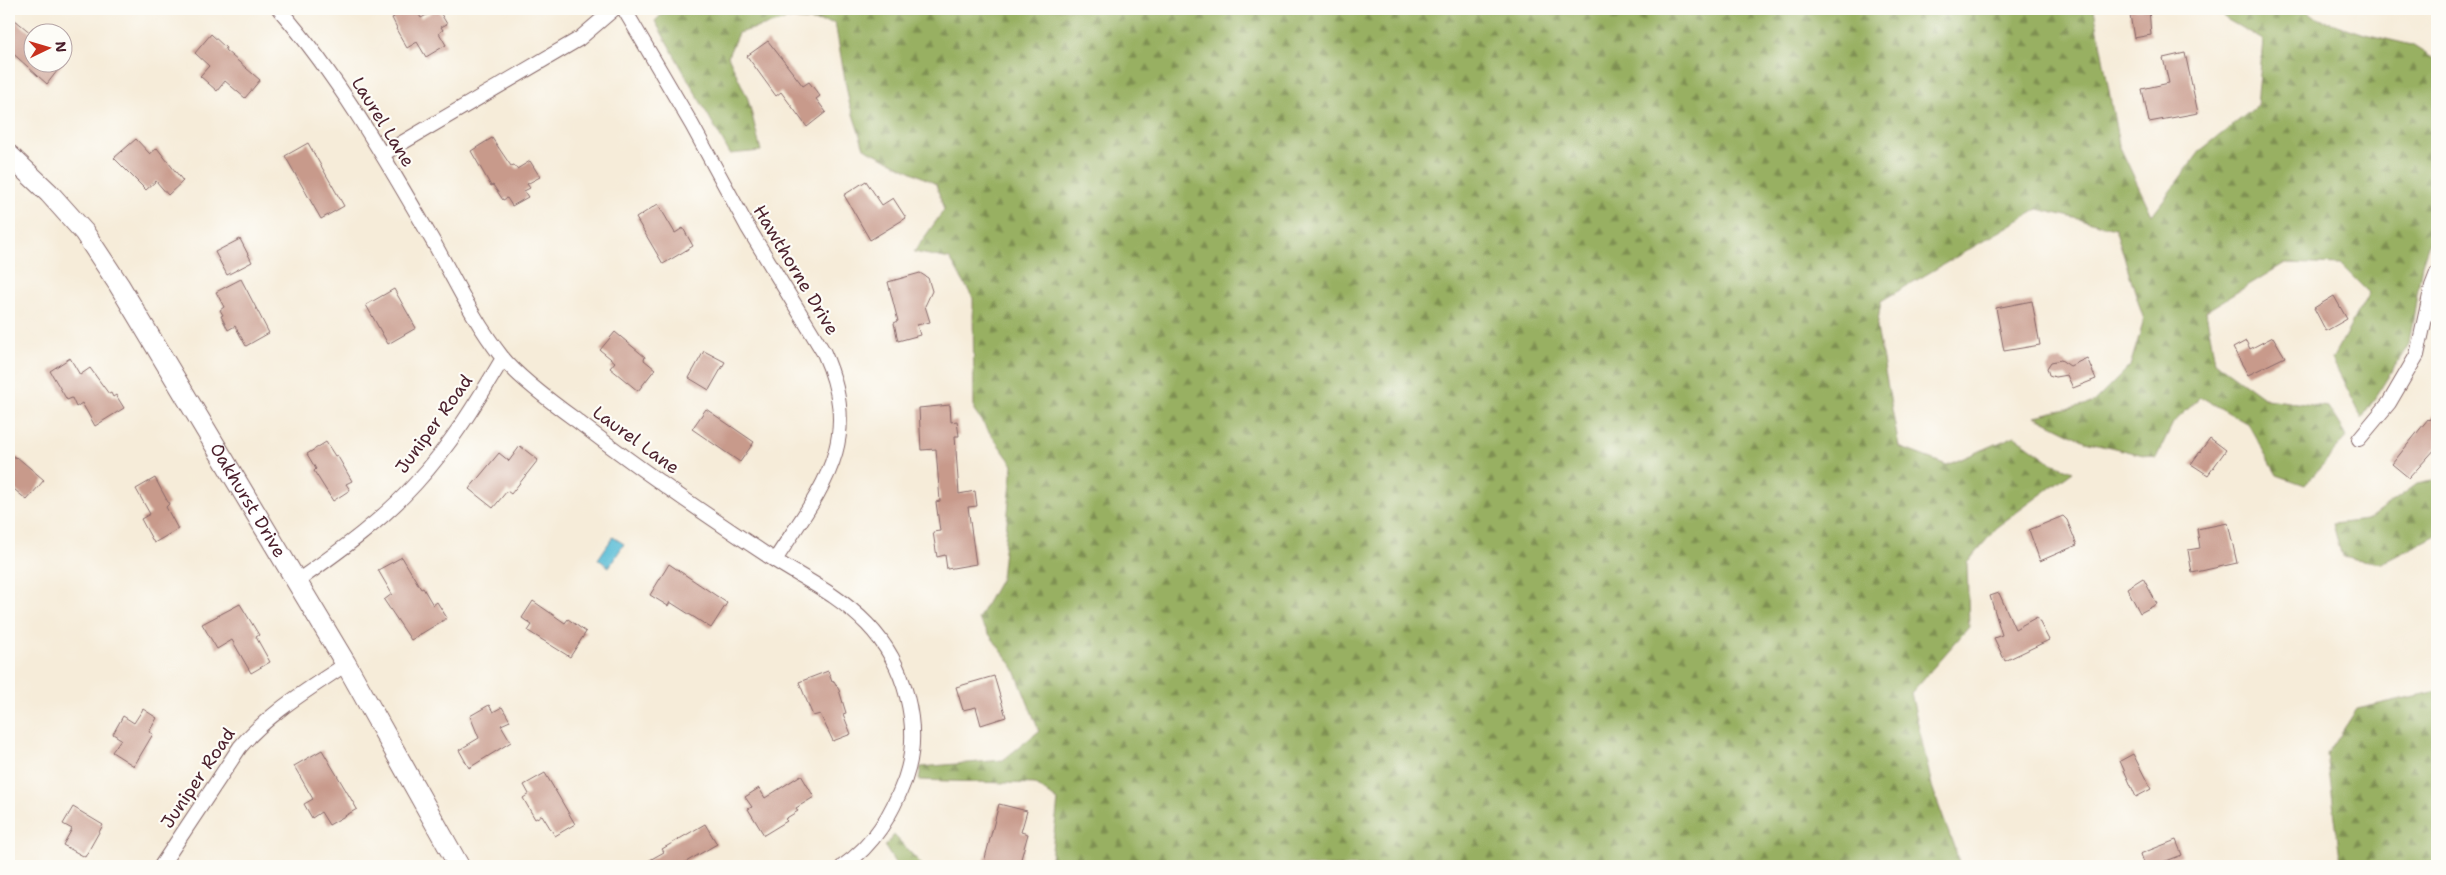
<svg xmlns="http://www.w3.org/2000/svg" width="2446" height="875" font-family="'Shantell Sans',sans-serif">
	<defs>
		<pattern id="forest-firs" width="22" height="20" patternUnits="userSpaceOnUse" patternTransform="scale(1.25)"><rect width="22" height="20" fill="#98b062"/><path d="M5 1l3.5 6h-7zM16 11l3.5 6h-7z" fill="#7e8f51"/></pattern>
	</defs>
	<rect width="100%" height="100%" fill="#fdfcf7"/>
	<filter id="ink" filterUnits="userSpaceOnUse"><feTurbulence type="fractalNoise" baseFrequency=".02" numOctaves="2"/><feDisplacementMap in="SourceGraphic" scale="10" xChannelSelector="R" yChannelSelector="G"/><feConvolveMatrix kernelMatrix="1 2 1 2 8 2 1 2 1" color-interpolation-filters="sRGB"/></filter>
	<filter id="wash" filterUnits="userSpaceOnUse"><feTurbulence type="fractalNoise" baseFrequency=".0096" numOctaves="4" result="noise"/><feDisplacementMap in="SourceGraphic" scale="20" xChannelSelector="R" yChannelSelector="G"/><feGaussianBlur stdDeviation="1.12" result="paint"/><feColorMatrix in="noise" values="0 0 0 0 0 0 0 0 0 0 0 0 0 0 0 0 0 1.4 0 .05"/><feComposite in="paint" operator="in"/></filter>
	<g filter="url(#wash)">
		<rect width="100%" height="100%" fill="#f6ecd9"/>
		<path fill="url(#forest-firs)" stroke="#716846" d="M667,9H2094L2119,145L2152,215L2201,150L2257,106L2263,40L2226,19L2220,9H2304L2316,18L2365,34L2412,45L2437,61V219L2422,264L2409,344L2362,418L2332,359L2369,293L2341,265L2285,263L2206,311L2215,362L2266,399L2328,407L2347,437L2305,485L2277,475L2248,424L2201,397L2173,423L2156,458L2085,441L2035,416L2093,403L2130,366L2144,320L2115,228L2038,209L1881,301L1877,328L1899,447L1947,465L2015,436L2052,463L2073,471L1998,526L1967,563L1969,627L1911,693L1933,790L1961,866H1050L1058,801L1035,784L919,780L921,767L1003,760L1039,731L1014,668L978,619L1001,578L1013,465L974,411L973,298L950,259L914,252L944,210L936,184L864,148L849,102L835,23L789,19L738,33L728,56L748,99L761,151L730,154L655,21Z
			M2437,480V535L2382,563L2342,557L2333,524L2367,520L2417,484Z
			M2437,691V866H2341L2327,754L2357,709Z
			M894,835L923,866H897L885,847Z"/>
		<path fill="#57bcd5" stroke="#506e80" d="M613,537L624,544L609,567L598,559Z"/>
		<g id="blocks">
			<path fill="#c89a8b" d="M389,9H416L421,18L438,9L447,24L441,27L443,30L439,33L446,45L426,57L417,42L407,48L396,29L397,28L392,18L394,17Z
				M2129,9H2149L2151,35L2134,38Z
				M9,15L32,34V62H64L47,84L9,50Z
				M211,34L226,48L225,50L260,80L245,98L225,81L217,91L200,76L209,66L195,53Z
				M768,41L803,86L809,82L820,96L816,99L826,112L807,127L781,92L776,96L747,56Z
				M2185,53L2198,113L2149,122L2142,89L2169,83L2163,58Z
				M492,138L511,166L514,165L517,169L530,161L540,177L527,184L530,188L524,191L528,197L512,206L507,198L503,200L493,185L491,186L471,151Z
				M136,139L150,154L157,148L183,181L168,195L156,181L146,190L114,158Z
				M308,143L344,206L321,219L285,156Z
				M866,181L882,205L893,198L906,218L870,240L844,195Z
				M658,204L675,233L683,228L693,246L663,264L636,218Z
				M240,239L252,262L227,275L215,252Z
				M920,273L928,278L932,291L925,306L930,322L917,325L920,335L898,341L894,323L898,321L888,282Z
				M241,279L269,333L246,346L235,326L228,330L221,316L223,315L220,310L224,307L216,292Z
				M394,289L416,328L388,344L366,305Z
				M2334,296L2347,319L2326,331L2314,308Z
				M2032,301L2040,345L2004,351L1996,308Z
				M615,332L645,357L644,360L655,369L638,391L610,368L615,362L600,350Z
				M2273,337L2285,357L2248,375L2233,348L2246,341L2250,349Z
				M704,351L725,362L709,390L689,378Z
				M70,358L80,375L90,368L109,394L111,393L113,397L116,395L124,408L95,426L82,403L76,407L72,398L67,400L50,371Z
				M2087,358L2096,379L2073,388L2067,375L2055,377L2049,375L2047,368L2051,362L2061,360L2070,366Z
				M950,405L951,422L957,421L959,436H955L959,494L975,491L977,506L968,507L976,564L947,569L945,555L937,557L933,532L940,531L936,502L940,501L936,449L921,450L919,408Z
				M706,409L754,442L740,462L692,429Z
				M2437,410V447L2409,478L2392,464L2428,419L2429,420Z
				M2210,438L2226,450L2208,475L2191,464Z
				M326,442L335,456L337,455L352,481L346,484L350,490L333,501L314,471L316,469L307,454Z
				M520,446L538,460L511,494L507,491L493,508L469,489L499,453L509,461Z
				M9,453L16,458L17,457L44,480L27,500L9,485Z
				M155,478L169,504L166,507L178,529L154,543L141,519L150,514L136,489Z
				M2063,516L2067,520L2077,545L2040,561L2029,530Z
				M2228,523L2237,563L2192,573L2188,550L2200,548L2197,529Z
				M402,557L421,589L423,588L433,605L437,602L447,618L411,640L384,600L392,594L378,570Z
				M669,564L727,603L711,628L670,602L668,606L650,595Z
				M2143,578L2157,604L2140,613L2127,588Z
				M1999,593L2015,629L2037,617L2049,640L2005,661L1994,638L2002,635L1990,596Z
				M533,601L565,623L568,619L586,632L570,657L528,631L532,625L522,618Z
				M240,604L259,635L256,637L270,662L251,673L232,640L217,649L202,624Z
				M828,671L832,682L834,681L839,690L846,713L843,714L851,734L833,741L820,714L813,716L799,682Z
				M994,676L1006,717L981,725L976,707L963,710L956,687Z
				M489,705L493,712L502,707L510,721L501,725L511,742L469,768L459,750L479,738L470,716Z
				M143,709L157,718L149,732L153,734L134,766L112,752L121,739L113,734L123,716L134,723Z
				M322,750L357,809L329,825L321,812L312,818L304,804L313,799L294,766Z
				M2133,754L2151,789L2136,797L2120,761Z
				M545,773L575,824L555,836L542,815L535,819L523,798L529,794L524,785Z
				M801,775L814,797L796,808L798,811L785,819L787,821L764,835L748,809L752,807L745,797L759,788L765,798Z
				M999,804L1027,811L1021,832L1028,834L1019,866H983Z
				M73,807L103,825L85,857L63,845L72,829L63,824Z
				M705,824L717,844L679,866H639L664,852L662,849Z
				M2176,840L2182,855L2153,866H2144L2140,854Z"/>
		</g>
	</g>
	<g filter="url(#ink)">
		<use href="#blocks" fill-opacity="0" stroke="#866768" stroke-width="1"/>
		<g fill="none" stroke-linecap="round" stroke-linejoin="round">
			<defs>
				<path id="street" d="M279,9C341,80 387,162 434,243C455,281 475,323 502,357C518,377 554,404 576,420C639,469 706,515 773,559C806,580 840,596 867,624C905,663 923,727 905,779C892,814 874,845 843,866
					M624,9L692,125L747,226L824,353C864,442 822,487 775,560
					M383,154L579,39L614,9
					M2359,439L2389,403L2417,355L2432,286L2437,273
					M296,582C338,552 381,522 416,483C450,446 477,402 503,358
					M161,866L240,747C270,712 308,690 346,664"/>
				<g id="secondary">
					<path id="s1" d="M9,155L49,193L84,232L119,285L346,664L459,866"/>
				</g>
			</defs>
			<use href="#street" stroke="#866768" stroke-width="16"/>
			<use href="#secondary" stroke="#866768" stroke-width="22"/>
			<use href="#street" stroke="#fff" stroke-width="14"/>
			<use href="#secondary" stroke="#fff" stroke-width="20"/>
		</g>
	</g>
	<g text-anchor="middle" stroke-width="4.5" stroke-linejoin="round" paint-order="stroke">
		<g font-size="18" fill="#4a1f2b" stroke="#fdfcf7">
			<text transform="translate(383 122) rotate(58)" y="6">Laurel Lane</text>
			<text transform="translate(796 270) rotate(59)" y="6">Hawthorne Drive</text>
			<text transform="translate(434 424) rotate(-54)" y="6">Juniper Road</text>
			<text transform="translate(636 440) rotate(36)" y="6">Laurel Lane</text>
			<text dy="6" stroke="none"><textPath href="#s1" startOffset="422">Oakhurst Drive</textPath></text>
			<text transform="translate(198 778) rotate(-56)" y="6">Juniper Road</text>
		</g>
	</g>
	<rect width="2446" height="875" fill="none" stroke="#fdfcf7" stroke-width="30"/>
	<g transform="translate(48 48) rotate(85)"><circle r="24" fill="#fdfcf7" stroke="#b5a4a5"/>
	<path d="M0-4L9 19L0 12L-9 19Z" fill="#c8321e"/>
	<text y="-8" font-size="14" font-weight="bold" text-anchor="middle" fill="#4a1f2b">N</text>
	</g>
</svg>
